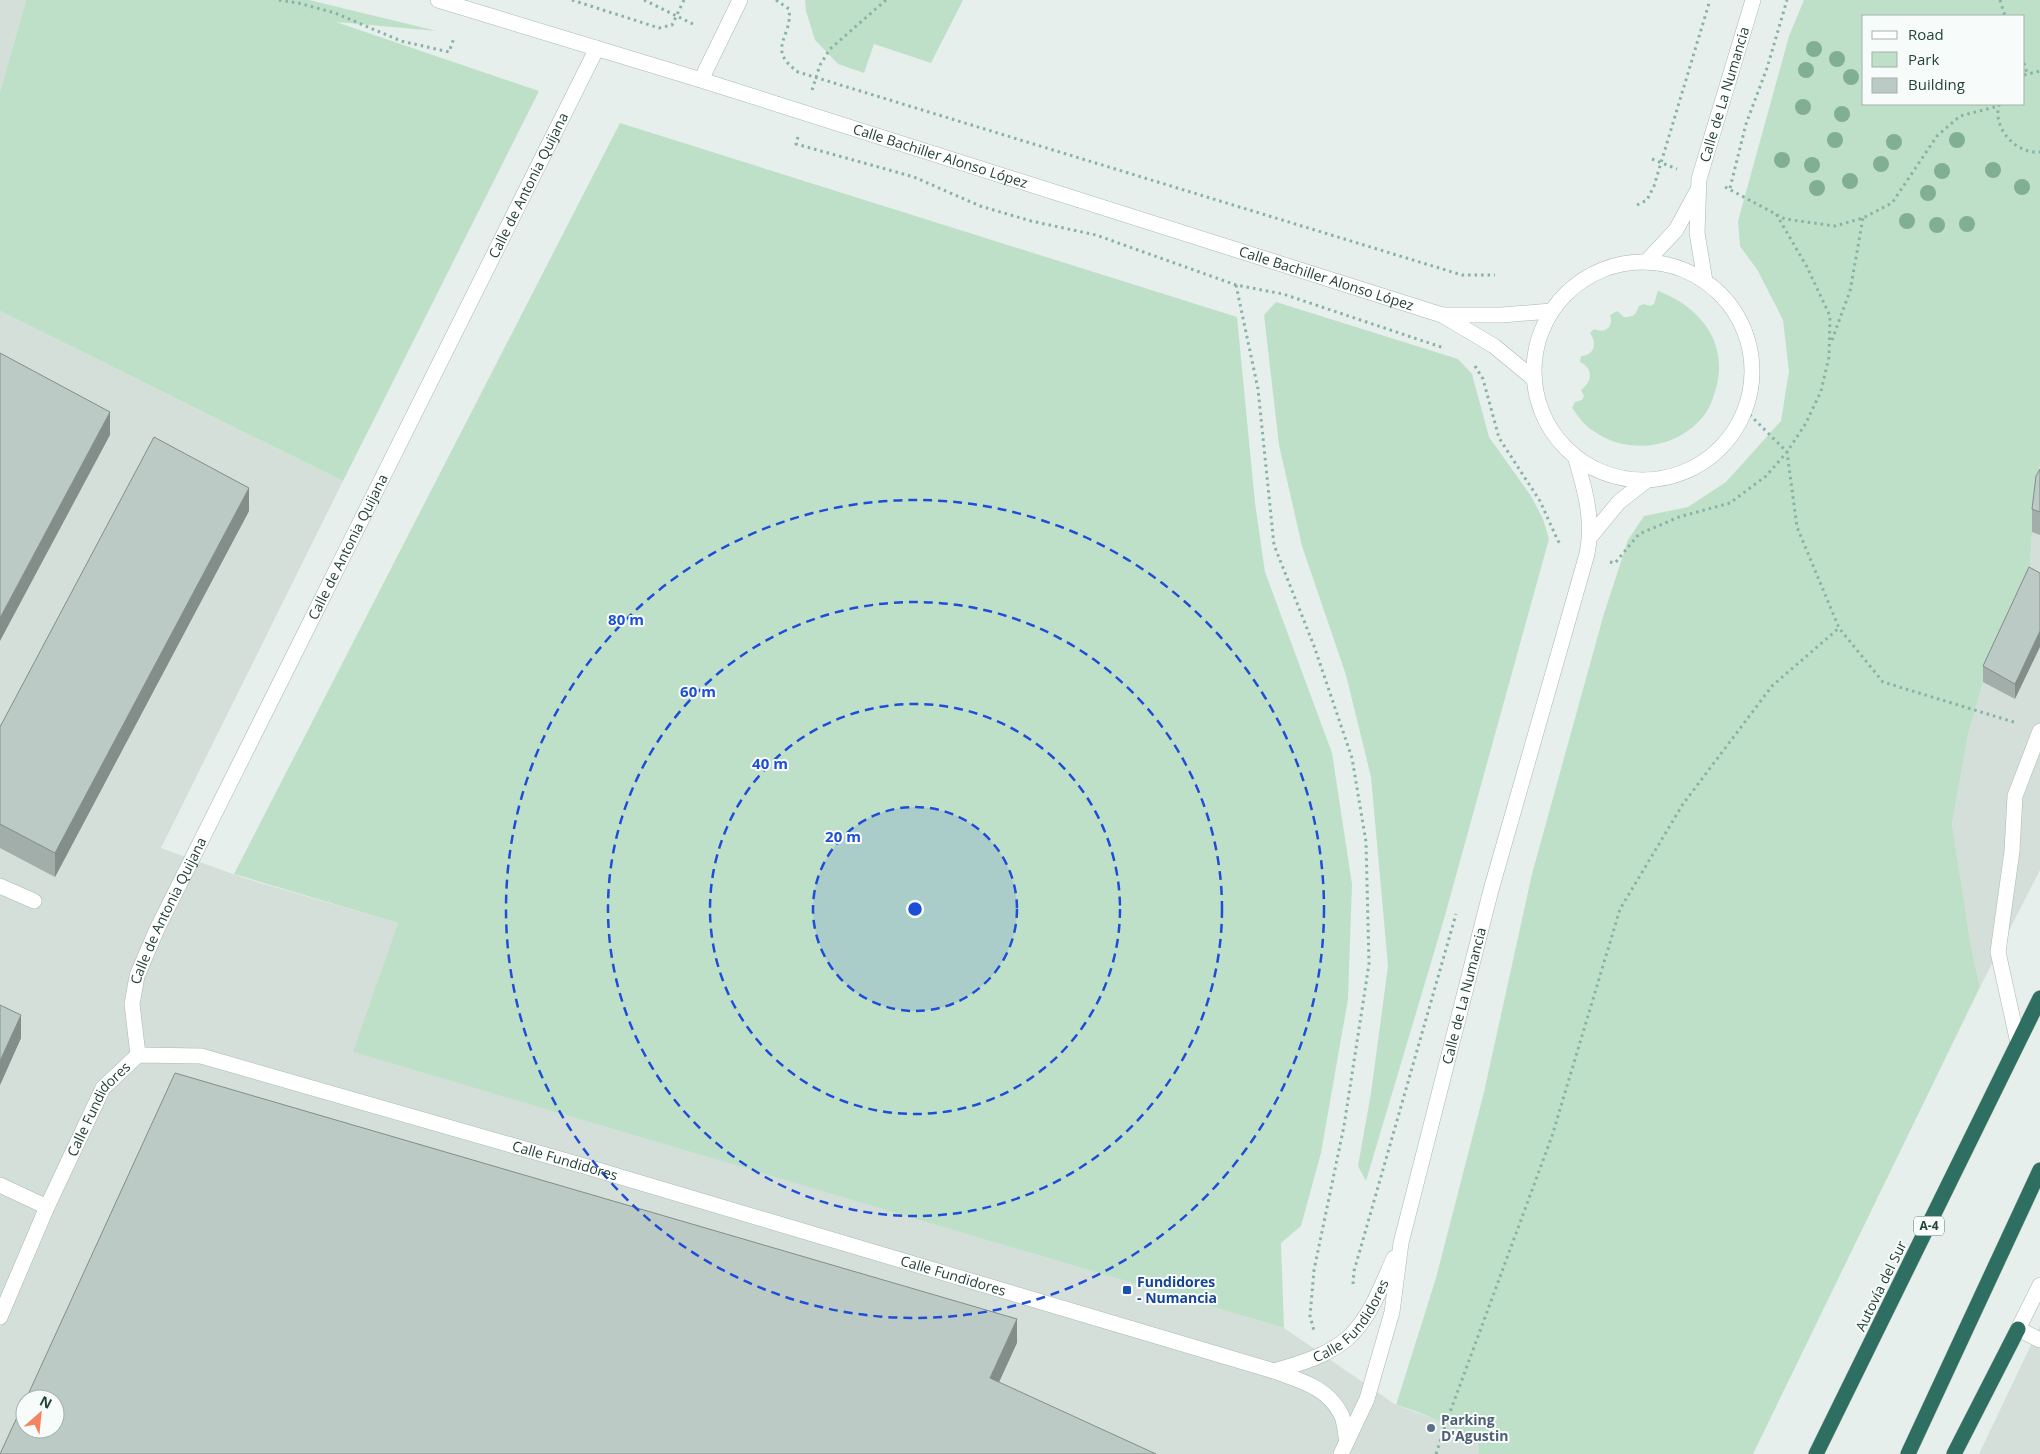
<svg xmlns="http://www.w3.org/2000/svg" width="2040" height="1454" font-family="'Open Sans',sans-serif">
	<rect width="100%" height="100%" fill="#e6efeb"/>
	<path fill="#d4dfda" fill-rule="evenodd" d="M0,0H26L0,92Z
		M0,311L343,481L161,848L244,878L398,923L354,1052L1284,1328L1396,1405L1446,1423L1478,1443L1479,1454H0ZM25,1399H55V1429H25Z
		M2040,463V870L1980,987L1971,946L1952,824L1968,735L1983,682L2029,583L2032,532Z
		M2040,1326V1454H1979Z"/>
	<path fill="#bfe0c8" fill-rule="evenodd" d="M26,0H309L437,31L336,22L539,91L343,481L0,311V92Z
		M805,0H963L931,63L874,44L864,73L838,64L815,40L806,11Z
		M1804,0H2040V463L2032,532L2029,583L1983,682L1968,735L1952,824L1971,946L1980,987L1753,1454H1479L1478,1443C1451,1426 1426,1413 1396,1405L1436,1278L1484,1092L1532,874L1603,617L1628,540L1644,516L1688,507L1726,482L1781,421L1789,371L1783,320L1758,271L1740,246L1738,221L1789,36ZM1864,16H2024V104H1864Z
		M620,123L1237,317L1255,503L1265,572L1332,753L1352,884L1348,999L1321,1153L1301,1226L1281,1243L1284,1328L353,1052L398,923L234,874Z
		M1658,291C1699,306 1729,342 1716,388C1713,399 1709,410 1702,418C1674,450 1626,455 1592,430C1584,425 1578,416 1572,408L1575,402L1582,400L1584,396L1581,390C1593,381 1593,368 1580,362L1581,356C1595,355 1597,343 1590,333L1594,329C1605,334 1614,327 1610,315L1617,311L1624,317C1633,317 1636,315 1639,306L1644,304L1650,306L1654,304Z
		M1276,302L1458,359L1472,374L1489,437L1531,496L1543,519L1549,539L1444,919L1366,1181L1358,1166L1371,1093L1388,966L1371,777L1346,675L1302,546L1279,445L1264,315Z"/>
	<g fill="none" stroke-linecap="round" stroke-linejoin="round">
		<defs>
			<path id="lane" d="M0,886L34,901
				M2018,1043L1998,952L2012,851L2015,796L2040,731
				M0,1185L47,1207
				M2018,1329L2040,1285"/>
			<g id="street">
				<path id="s1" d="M438,0L701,80L1442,315L1494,346L1534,379"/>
				<path d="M701,80L740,0"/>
				<path d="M1646,262L1676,230L1696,193"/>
				<circle cx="1643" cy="371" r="109"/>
				<path id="s2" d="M1705,281L1697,233L1699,179L1753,0"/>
				<path d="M1443,315H1502L1551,311"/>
				<path d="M1590,537L1619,502L1647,480"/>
				<path id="s3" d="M138,1055L132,1004L137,976L157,929L597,48"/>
				<path id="s4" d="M0,1317L47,1207L103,1088L138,1055L201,1056L584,1166L1274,1371C1301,1381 1327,1387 1341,1414C1345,1422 1345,1433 1347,1441"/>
				<path d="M2018,1329L2040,1340"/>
				<path id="s5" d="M1274,1371C1299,1364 1333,1354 1351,1335C1372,1314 1382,1284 1394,1258"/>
				<path id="s6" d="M1341,1454L1367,1399L1392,1312L1401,1243L1491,890L1587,554C1594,521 1585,489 1575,456"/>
			</g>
			<path id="highway" d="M1816,1454L2040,998
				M1908,1454L2040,1170
				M1954,1454L2018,1329"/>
		</defs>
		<use href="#lane" stroke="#a8b8b2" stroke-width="16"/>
		<use href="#street" stroke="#a8b8b2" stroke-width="16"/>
		<use href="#highway" stroke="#c2cac8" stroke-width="16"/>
		<path stroke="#86b3a5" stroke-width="3" stroke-dasharray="2.5 4" stroke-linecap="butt" d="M279,0L298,3L335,13L401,41L449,52L454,38
			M572,0L659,28L672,25L684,0
			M644,0L693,24
			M776,0L789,9C793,38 765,48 798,72L1462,275H1495
			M2000,0L2005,16
			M2024,63L2027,73
			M2024,75L2040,71
			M812,90L820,65L830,49L886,0
			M1999,104C1999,108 1997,112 1998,116C2000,136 2020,154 2040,152
			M798,137L796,144L914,177L980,206L1031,221L1096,235L1236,285L1283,294L1444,348
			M1652,159L1677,169
			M1725,187L1785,219L1835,226L1863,218L1892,203L1937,136L1960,116L1999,106
			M1730,188L1746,124L1767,68L1787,0
			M1637,205L1647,200L1654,186L1710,0
			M1236,285L1258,389L1274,545L1314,646L1352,758L1366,842L1369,964L1344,1126L1314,1270L1310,1316L1314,1331
			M1832,340L1850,291L1863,218
			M1475,366L1483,379L1499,438L1540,501L1558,541L1562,545
			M1745,410L1787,452L1797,527L1839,628L1883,682L2017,723
			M1610,562L1615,563L1639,534L1679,517L1730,503L1766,476L1787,452L1806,423L1821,391L1829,357L1830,316L1807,267L1775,212
			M1353,1284L1354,1271L1456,914
			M1436,1454L1446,1423L1552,1136L1620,909L1683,804L1772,686L1839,628"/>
		<use href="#lane" stroke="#fff" stroke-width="15"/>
		<use href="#street" stroke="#fff" stroke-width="15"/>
		<use href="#highway" stroke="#2f6f62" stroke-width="15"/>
	</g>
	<g fill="#80af93">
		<circle cx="1814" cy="49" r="8"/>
		<circle cx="1837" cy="59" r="8"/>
		<circle cx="1806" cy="70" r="8"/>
		<circle cx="1851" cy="77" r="8"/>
		<circle cx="1803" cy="107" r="8"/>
		<circle cx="1842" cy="114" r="8"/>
		<circle cx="1835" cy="140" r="8"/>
		<circle cx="1957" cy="140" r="8"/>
		<circle cx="1894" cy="142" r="8"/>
		<circle cx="1782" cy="160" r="8"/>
		<circle cx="1881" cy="164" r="8"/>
		<circle cx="1812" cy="165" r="8"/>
		<circle cx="1993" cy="170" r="8"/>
		<circle cx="1942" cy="171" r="8"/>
		<circle cx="1850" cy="181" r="8"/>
		<circle cx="2022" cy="187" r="8"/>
		<circle cx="1817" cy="188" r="8"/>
		<circle cx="1928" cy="193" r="8"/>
		<circle cx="1907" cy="221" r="8"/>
		<circle cx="1967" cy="224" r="8"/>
		<circle cx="1937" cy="225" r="8"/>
	</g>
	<path fill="#a1aea9" d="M2040,469V535L2032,532V509Z
		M249,511L55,877L0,848V727Z
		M2029,567L2015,699L1983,682V666Z
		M0,1005L21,1038L0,1085Z"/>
	<path fill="#838d89" d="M110,412V435L0,641V618Z
		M249,488V511L55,877V853Z
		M2040,631V647L2015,699V684Z
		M21,1015V1038L0,1085V1061Z
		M1017,1319V1343L990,1402V1378Z"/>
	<path fill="#bbcac4" stroke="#838d89" d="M0,353L110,412L0,618Z
		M154,437L249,488L55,853L0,824V727Z
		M2040,469V512L2032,509L2036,476Z
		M2029,567L2040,573V631L2015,684L1983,666Z
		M0,1005L21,1015L0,1061Z
		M175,1073L1017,1319L990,1378L1156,1454H0L25,1400V1429H55V1399H26Z"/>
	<circle cx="915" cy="909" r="102" fill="#1d4ed8" fill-opacity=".12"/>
	<g fill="none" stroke="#1d4ed8" stroke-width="2.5" stroke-dasharray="9 6">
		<circle cx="915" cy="909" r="102"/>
		<circle cx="915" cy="909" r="205"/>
		<circle cx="915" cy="909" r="307"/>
		<circle cx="915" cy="909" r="409"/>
	</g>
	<rect fill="#1a4fb4" stroke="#f7fbf9" stroke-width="2" x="1122" y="1285" width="10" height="10" rx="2.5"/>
	<circle fill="#5c6f8a" stroke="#f7fbf9" stroke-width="2" cx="1431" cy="1428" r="5"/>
	<g text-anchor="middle" stroke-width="4" stroke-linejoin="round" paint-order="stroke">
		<rect fill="#f7fbf9" stroke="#637a73" stroke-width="1" x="1914" y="1216.5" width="30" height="19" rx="4"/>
		<g font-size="12" font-weight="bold" fill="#24423a">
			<text x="1929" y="1230">A-4</text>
		</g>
		<g font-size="14" fill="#24423a" stroke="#f7fbf9">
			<text dy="5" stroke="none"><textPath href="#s2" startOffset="191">Calle de La Numancia</textPath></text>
			<text dy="5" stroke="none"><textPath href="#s1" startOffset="526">Calle Bachiller Alonso López</textPath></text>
			<text dy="5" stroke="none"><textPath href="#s3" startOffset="962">Calle de Antonia Quijana</textPath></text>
			<text dy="5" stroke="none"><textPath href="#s1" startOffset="931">Calle Bachiller Alonso López</textPath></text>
			<text dy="5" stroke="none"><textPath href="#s3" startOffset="558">Calle de Antonia Quijana</textPath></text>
			<text dy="5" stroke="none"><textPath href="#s3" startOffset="152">Calle de Antonia Quijana</textPath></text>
			<text dy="5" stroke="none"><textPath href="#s6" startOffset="476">Calle de La Numancia</textPath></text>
			<text dy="5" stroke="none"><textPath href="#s4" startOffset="231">Calle Fundidores</textPath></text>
			<text dy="5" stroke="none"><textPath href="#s4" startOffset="741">Calle Fundidores</textPath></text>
			<text dy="5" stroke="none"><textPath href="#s4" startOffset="1146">Calle Fundidores</textPath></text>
			<text transform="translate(1881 1286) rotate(-64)" y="5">Autovía del Sur</text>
			<text dy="5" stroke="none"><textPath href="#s5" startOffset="96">Calle Fundidores</textPath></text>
		</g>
		<g font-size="14" font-weight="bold" fill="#164399" stroke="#f7fbf9" text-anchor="start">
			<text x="1137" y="1287">Fundidores<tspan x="1137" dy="16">- Numancia</tspan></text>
		</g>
		<g font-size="14" font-weight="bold" fill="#4e5e75" stroke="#f7fbf9" text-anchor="start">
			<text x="1441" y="1425">Parking<tspan x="1441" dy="16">D'Agustin</tspan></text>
		</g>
	</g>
	<circle cx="915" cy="909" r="8" fill="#1d4ed8" stroke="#f7fbf9" stroke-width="2.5"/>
	<g font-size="15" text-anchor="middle" font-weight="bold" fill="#1d4ed8" stroke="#f7fbf9" stroke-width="4" stroke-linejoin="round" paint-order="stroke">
		<text x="626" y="625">80 m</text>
		<text x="698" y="697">60 m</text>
		<text x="770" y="769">40 m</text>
		<text x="843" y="842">20 m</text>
	</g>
	<rect x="1862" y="15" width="162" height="90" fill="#f7fbf9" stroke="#a3b1ad"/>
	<rect x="1872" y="31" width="25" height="8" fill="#ffffff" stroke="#a3b1ad"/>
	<text x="1908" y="40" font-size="15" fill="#24423a">Road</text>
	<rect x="1872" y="52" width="25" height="15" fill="#bfe0c8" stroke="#a3b1ad"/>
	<text x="1908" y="65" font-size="15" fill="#24423a">Park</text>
	<rect x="1872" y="78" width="25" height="15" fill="#bbcac4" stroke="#a3b1ad"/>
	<text x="1908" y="90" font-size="15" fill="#24423a">Building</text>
	<g transform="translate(40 1414) rotate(27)"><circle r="24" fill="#f7fbf9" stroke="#a3b1ad"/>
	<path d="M0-4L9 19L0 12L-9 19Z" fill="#f4845f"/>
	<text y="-8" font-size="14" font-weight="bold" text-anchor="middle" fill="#24423a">N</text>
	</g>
</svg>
